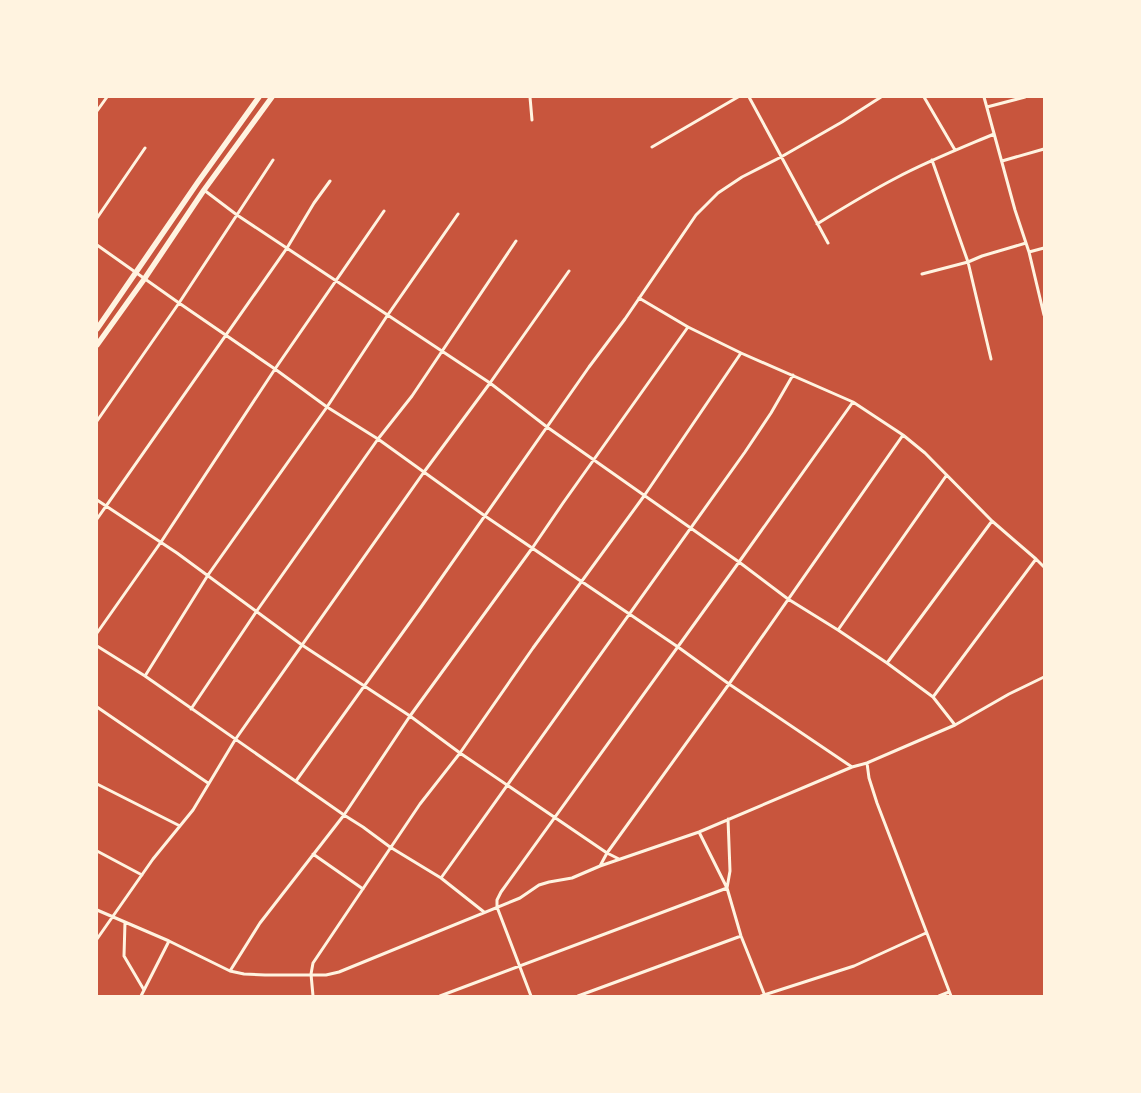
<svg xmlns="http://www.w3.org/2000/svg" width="1141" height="1093" font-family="'Exo 2',sans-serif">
	<rect width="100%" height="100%" fill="#c8553d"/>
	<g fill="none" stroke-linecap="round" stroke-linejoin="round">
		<path stroke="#fff3e0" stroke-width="3" d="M530,97L532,120
			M749,97L828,243
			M924,97L955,150
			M984,97L1015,210L1029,252L1044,315
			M987,107L1025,97
			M97,111L107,97
			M652,147L738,97
			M932,160L968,262L991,359
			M1002,161L1044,149
			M204,190L237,215L490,383L547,427L739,562L788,599L838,630L887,663L933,697L955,725
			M97,218L145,148
			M817,224C843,208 869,192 896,178C928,161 961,148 994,134
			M97,245L179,303L275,369L327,407L378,439L485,516L678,647L729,684L852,767
			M1029,252L1044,248
			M922,274L968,262L982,256L1026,243
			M639,298L688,327L741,353
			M97,421L179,303L273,160
			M97,500L177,553L302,645L410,716L460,753L607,853L619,859
			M97,519L287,248L314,203L330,181
			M838,630L946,476
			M97,633L161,542L275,369L384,211
			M97,646L145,676L344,815L363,827L390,847L441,878L484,912
			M887,663L992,521
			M145,676L208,575L327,407L387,316L458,214
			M933,697L1036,559
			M97,707L208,783
			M191,709L256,612L378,439L412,396L516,241
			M867,763L869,778L877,803L951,996
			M296,781L421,607L589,367L625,319L696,215L718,193L742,177L781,157L842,122L881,97
			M97,784L180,826
			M699,832L727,888L741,936L765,996
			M97,851L142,875
			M313,854L363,889
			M600,866L607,853L729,684L903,435
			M441,878L745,452L771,413L793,375
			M97,910L169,941L230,971L244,974L265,975H326L339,972L520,898L539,885L549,882L572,878L600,866L699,832L852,767L867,763L955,725L1009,694L1044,677
			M125,922L124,956L144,990
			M97,939L153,859L193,810L235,740L424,472L490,383L569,271
			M230,971L260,923L344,815L410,716L533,547L563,503L688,327
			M141,996L169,941
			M313,996L311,974L313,963L420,804L460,753L533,648L644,496L741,353L853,402L903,435L925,453L992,521L1036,559L1044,567
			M440,996L727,888L730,871L728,819
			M531,996L497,907V900L501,892L739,562L853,402
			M578,996L741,936
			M761,996L854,966L926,933
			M939,996L949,992"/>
		<path stroke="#fff3e0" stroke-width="5.5" d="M97,329L198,182L259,97
			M97,345L145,278L204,190L272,97"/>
	</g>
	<rect width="1141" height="1093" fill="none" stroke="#fff3e0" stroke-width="196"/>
</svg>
